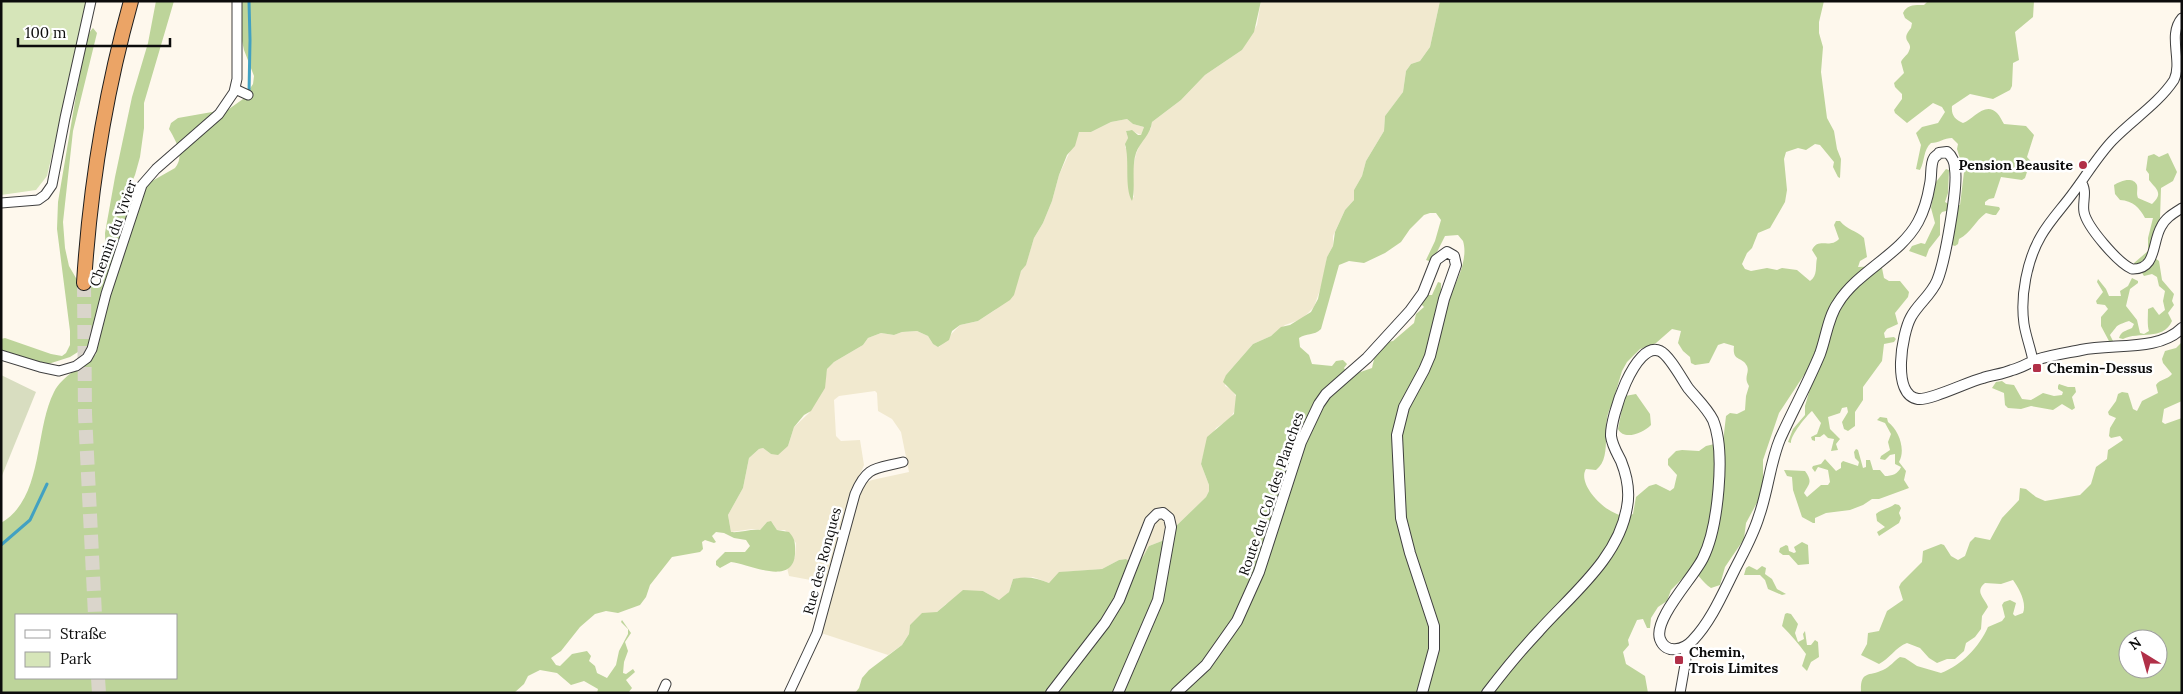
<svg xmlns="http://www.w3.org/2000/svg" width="2183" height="694" font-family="Lora,serif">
	<rect width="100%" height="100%" fill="#fef8ed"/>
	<path fill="#f1e9cf" d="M1261,1H1440L1430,47L1420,61L1411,64L1406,71L1403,92L1385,116L1384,131L1366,161L1362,176L1354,190V200L1345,210L1333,236V246L1327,257L1323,281L1314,307L1302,319L1285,325L1271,336L1253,344L1226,375L1225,386L1232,390L1237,398L1235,410L1230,419L1216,428L1205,449L1201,464L1209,485V491L1206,497L1173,529L1167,539L1149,546L1141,562L1137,563L1128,562L1126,559L1119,560L1102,569L1063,572L1049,583L1033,577L1013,579L1009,592L1005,597L999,600L983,591L946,604L937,612L910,625L909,634L902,645L888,655L821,633L857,493L865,483L872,480L909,472L901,432L892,419L878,411L877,393L875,391L839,396L834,400L836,436L841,441L860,440L864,465L855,487L827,583L789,576L787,568L795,557L796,543L785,530H777L773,524L767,522L760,530L752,529L731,532L728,515L743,488L749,458L759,449L763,448L771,454L788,446L794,427L809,413L824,388L827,369L834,362L863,345L868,338L881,333L894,335L902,332L917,331L928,336L933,344L939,347L960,325L978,321L995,310L1026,264L1034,238L1043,223L1052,201L1059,175L1079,132H1091L1111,122L1127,119L1133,124L1144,127L1141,135L1130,130L1126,131L1128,138L1125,147L1128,151V181L1131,199L1134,197L1132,172L1136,154L1142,140L1151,128L1152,122L1181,100L1205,75L1242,50L1257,25Z"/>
	<path fill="#d6e5b9" d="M1,1H88L47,176L36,190L1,195Z"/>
	<path fill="#bdd49a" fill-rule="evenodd" d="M156,1H174L144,103V128L140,157L135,175L130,186L131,193L175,168C185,156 176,141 169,129L171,123L178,118L229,109L243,99L253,84L254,76L244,50L240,32L242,1H1261L1254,32L1242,50L1205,75L1181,100L1152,122C1151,134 1140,142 1136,153C1131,168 1136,190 1132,201C1124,187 1130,161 1125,144L1128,138L1126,131L1132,130L1138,135H1141L1144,127L1133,124L1127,119L1111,122L1091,132H1079L1075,146L1067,155L1059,175L1052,201L1043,223L1034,238L1026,265L1021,271L1014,295L1010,300L978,321L960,325L952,331L949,340L938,347L933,344L928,336L917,331L902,332L894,335L881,333L868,338L863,345L834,362L827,369L825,388L811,411L804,415L794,427L788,446L778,455L771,454L763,448L759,449L749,458L743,488L728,515L731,532C740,533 750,529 760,530L767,522L771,521L777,530L789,532C796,540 795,544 795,554C793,587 749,564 731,562L720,568L716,565V561L725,552H745L750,546L746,540L734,538L724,533L716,532L712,536L716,542L714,543L705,540L702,542L703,549L700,552L672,557L650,585L646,597L640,605L618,613L606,611L595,614L580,627L561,651L551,658L556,665L560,666L572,654L587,651L591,656L589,661L595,666L597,673L607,678L616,665L619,651L628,634V629L621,622L622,620L631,633L625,642L628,651L624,662L623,673L626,674L633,669L635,672L626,680L632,688L628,693H597L598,689L584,681L571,685L557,673L540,670L528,676L524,684L514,693H1V523C44,498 34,431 54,392C62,376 83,366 96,354L97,350L95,347L89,345L70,357L42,366L3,352L1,351V339L5,338L51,354L62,356L66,353L70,345V331L57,229L58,202L83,54L88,34L93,28L97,33L73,131L63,222L65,248L69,266L80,285L89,286L100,280L106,270L105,233L115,177L132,97L148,43ZM16,615H176V678H16Z
		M1440,1H1824L1819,22V33L1823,47L1821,72L1827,118L1834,131L1837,149L1841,159L1840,178L1838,177L1833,167L1834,162L1820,145L1815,144L1806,150L1798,148L1786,152L1784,159L1787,190L1785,202L1770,228L1758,233L1752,248L1747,253L1742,264L1745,269L1751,271L1767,268L1777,270L1782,268L1797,270L1810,281C1818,275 1815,267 1817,258L1812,250C1818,237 1830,249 1839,239L1834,225L1836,221H1840C1847,230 1856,230 1864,238L1867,257L1860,261L1858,267L1879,266L1882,268L1884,278L1889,281H1900L1909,292L1908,297L1895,313L1898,324L1887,329L1884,333L1885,338L1894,337L1896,339L1894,342L1884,344L1882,361L1863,387V400L1855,412V426L1848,431L1844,429L1842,422L1848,412L1847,407L1842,408L1840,413L1828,417L1830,429L1840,439L1836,444L1838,450L1831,451L1834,439L1828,438L1824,434L1820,437H1815V441L1812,440L1811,437L1817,434L1821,423L1812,411C1806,416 1790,436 1791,443L1788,442L1793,429L1805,415V406L1812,382L1804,375L1779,413L1763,460V481L1759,499L1746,523L1744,539L1725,567L1720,585L1711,588C1702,582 1699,574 1691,570L1671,590L1667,601L1658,607L1651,618L1650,628H1647L1643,619L1637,620L1628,640L1629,645L1623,652L1626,664L1645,676L1648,693H855L859,688L862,678L869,670L902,645L909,634L910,625L922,613L937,612L963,590L983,591L999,600L1009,592L1013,579C1026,576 1037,578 1049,583L1059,572L1102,569L1119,560L1126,559C1139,570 1143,556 1149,546L1167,539L1173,529L1206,497L1209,491V485L1201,464L1207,437L1234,414L1236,395L1223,382L1226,375L1253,344L1271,336L1281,327L1290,325L1311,312L1318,299L1327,257L1333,246L1335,232L1345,210L1354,200V190L1362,176L1366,161L1384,131L1385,116L1403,92L1406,71L1411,64L1420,61L1430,47ZM1430,213H1436L1441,220L1435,241L1426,260L1429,261L1435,256L1445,236L1458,235L1463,241C1468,257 1459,277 1452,291L1441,292V283L1438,282L1432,295H1425L1420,303L1424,307L1416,314L1414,323L1393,341L1382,343L1375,355L1372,368L1349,376L1344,368L1347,364L1343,360L1336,361L1332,366L1312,364L1309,355L1300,347L1299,338C1306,333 1314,336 1321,329L1339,265L1349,261L1364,263L1385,253L1401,242L1410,229L1424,215ZM1672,329L1681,331L1678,343L1683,351L1690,357L1691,363L1695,365L1709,363L1718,345L1724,343L1734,346C1732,362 1742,356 1747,366C1750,373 1743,377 1749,386L1746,396L1745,410L1737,414L1730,413L1726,416L1723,442L1706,446L1699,451L1682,450L1676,451L1668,459V465L1677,475L1674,488L1670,491L1656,484L1649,486L1636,497L1633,514C1616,525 1575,486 1586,469L1596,470C1615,456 1598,418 1614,403L1623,404L1618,429C1624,441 1643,433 1651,425L1650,414L1636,394L1614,398L1622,371L1627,362L1640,349L1656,343Z
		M1928,1H2034L2033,17L2015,32L2019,60L2013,63L2012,86L2010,90L1993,99L1970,94L1952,106C1951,115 1955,120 1963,123C1973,120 1985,101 1997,113C2000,116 2002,121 2004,124L2026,126L2034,135L2027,157L2036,167L2027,172L2025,178L2022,180L2001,177L1994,198L1989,199L1985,202V205L1999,207L2000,209L1996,215H1993L1986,213C1975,221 1971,233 1959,239L1958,244L1955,246L1952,245L1955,215L1946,211L1942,212L1940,215V235L1929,249L1926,257L1909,251L1912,246L1921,243L1925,244L1935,223L1931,208L1936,182L1946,169L1949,170L1948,193L1945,202L1952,206L1960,205L1964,172L1957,149L1958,144L1952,138C1944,138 1939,143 1931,143C1923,150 1925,161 1920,170L1916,169L1921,145L1916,133L1922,127L1938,123L1945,112L1942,107L1933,103L1907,123L1895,113L1894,110L1902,99V94L1895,87L1894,83L1904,73L1901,62C1903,57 1907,56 1909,51C1914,41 1899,42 1911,28L1912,23L1905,18L1903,13C1907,4 1916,5 1924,5Z
		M2168,153L2177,172L2173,181L2161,188L2160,218L2154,232L2155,258L2159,261L2162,280L2174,294L2172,301L2174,305L2168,313L2172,321C2163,341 2139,331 2123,339L2119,338C2121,331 2126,331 2132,328L2134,324L2129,321C2115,326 2119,324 2110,335L2113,341L2110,343L2101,326V317L2108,309L2105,305L2097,304L2096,301L2103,292L2097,282L2098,279L2106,289L2109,296H2121L2120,291L2128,286L2132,278L2138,281V283L2130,289L2126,306L2137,320L2140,333L2144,334L2149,331C2147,325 2148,316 2148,309L2153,307L2159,315L2165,310L2163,301L2165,291L2159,286L2157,277L2152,274L2144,276L2142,273L2146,270L2135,266L2134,263L2148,251V238L2153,218H2145C2139,207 2133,201 2120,200L2115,194L2114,185C2120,181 2133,176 2137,185C2138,190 2136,193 2138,198L2152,204C2164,193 2156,189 2149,180V174L2146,170L2148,156L2154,154L2159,157Z
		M2182,342V401L2164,409L2162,422L2165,424L2182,418V693H1861C1860,670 1868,677 1883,670C1890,667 1894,661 1900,657L1905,658L1917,666L1941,673C1962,665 1979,647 1988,627L2002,621L2005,617L2002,605L2004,602L2010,600L2016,603L2013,614L2015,616L2023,613C2027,603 2019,588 2013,580L2001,584L1985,583C1974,592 1985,598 1988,607L1982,616L1981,629L1975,637L1966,643L1964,651L1955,659H1947L1937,663L1929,658L1920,648L1907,643C1896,647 1889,659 1879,664L1861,655L1867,644L1868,633L1879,631L1887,611L1903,600L1899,587L1901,583L1922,562L1923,551L1941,544L1944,545L1951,556L1958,560L1965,556L1970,542L1975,537L1990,540L2002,518L2019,500L2020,488L2026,489L2036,497L2045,501L2080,495L2091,484L2096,467L2107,459L2108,450L2123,440L2120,436L2111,438L2109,436L2110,428L2116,418L2109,415L2108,412L2116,401L2118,394L2122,392L2128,393L2133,409L2137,411L2142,401L2158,393L2156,385C2160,379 2167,380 2172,374L2163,363L2162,359L2165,351L2176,348ZM2128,639H2158V669H2128Z
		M2002,381L2006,384L2014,385L2022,399L2031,400L2043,393L2054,396L2062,395L2063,392L2058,389V386L2059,384L2068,387H2075L2076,392L2072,397L2075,408L2072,410L2062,404L2053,410L2031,406L2021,409L2008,408L2005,405L2004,393L1992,388L1996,382Z
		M1880,417L1887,418L1888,422C1899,430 1906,450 1899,462L1906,471L1904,480L1909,488L1879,499H1872L1863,505L1850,510L1826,513L1815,518V523H1813L1802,517L1793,490L1792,477L1787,476L1784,470L1805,471C1813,482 1809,484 1804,493L1807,497L1821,485H1828L1830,482L1828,470L1818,467L1815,472L1812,468L1813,466L1821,464L1825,459L1836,471L1841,468V463L1843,461L1858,466L1859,462L1855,458L1854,452L1856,449L1858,450L1863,468L1866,467V460H1870L1873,470H1880L1885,476C1892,476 1898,474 1901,467L1895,464V454L1890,455L1885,460L1880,459L1881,456L1890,450L1888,442L1891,434L1885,423L1877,420Z
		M1895,504L1899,505L1901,508L1899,513L1901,518L1899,523L1879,536L1877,532L1885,527L1877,521L1876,514C1881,509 1889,509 1895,504Z
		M1802,542L1808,545L1809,564L1798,565L1789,555H1783L1779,552L1780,548L1786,545L1788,546L1789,551L1794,553L1796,552L1794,547Z
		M1749,566L1757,570L1762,566L1766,568L1765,574L1772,579L1777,589L1786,594L1782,595L1768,589L1765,580L1760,575H1744L1746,568Z
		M1787,613L1791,614L1798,624L1795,633L1798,642L1804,639L1803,634L1805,631L1807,645H1811L1815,640L1818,642L1819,657L1811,662L1807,671L1802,666L1806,654C1799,644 1791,635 1782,626L1785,614Z"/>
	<path fill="#d8ddc0" d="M1,375L36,392L1,478Z"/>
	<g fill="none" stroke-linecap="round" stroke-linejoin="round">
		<path stroke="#42a1c2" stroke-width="3" d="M249,1L250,40L249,93
			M1,545L30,520L47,484"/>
		<path stroke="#dad5cb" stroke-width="14" stroke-dasharray="14 7" stroke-linecap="butt" d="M84,283L85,414L95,615
			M98,678L99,693"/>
		<defs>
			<path id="minor" d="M235,89L248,95
				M2081,182C2088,191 2082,202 2084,212C2087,227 2118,263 2132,269C2157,270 2152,242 2161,227C2165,218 2174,213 2182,208
				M1,203L38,200L45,195L52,185L65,118L91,1
				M1,355L40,367L59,371L76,366L87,358L92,349L106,294L142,185L156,169L219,114L234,92L237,79V1
				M2033,361C2031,349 2026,337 2024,324C2020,296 2027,260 2041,236C2050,220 2063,207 2073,193C2086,176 2097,157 2112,141C2132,120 2158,104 2174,80C2183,61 2167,35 2182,18
				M662,693L666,684
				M789,693L817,633L855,494C867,465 876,469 903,462
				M1680,693L1686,659L1685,647"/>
			<path id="tertiary" d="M1051,693L1105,623L1119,600L1150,521L1157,514L1163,513L1169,518L1171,527L1158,600L1118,693
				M1176,693L1206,665L1237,621L1259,572L1301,442L1319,404L1326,394L1367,358L1410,311L1423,293L1436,260L1447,252L1454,256L1456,265L1444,299L1430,356L1424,370L1404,407L1397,435L1401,518L1410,553L1434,626V649L1422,693
				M1487,693C1503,672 1520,651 1539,631C1571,595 1619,558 1627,507C1630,492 1627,476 1621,461C1617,453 1612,445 1611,436C1610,418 1635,340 1660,351C1669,355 1682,379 1688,388C1697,399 1707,408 1713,420C1726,451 1718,528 1703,558C1694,577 1653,619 1660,639C1666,655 1684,650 1693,640C1711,621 1722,595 1734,571C1743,553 1753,536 1759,516C1768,491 1770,463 1780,439C1793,410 1808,383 1820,354C1826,338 1828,317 1838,303C1858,271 1900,255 1918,222C1924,211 1928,196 1930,184C1932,176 1930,164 1934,158C1935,156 1938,155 1939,153L1947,152C1952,156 1955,163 1955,169C1958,188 1945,262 1937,281C1931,295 1918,304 1911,317C1902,333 1891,395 1918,399C1932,400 1967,382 1983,378C1992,375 2003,374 2012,370C2021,368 2028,363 2036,360C2051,355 2066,353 2081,350C2113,343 2158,352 2182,328"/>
			<path id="trunk" d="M84,283C90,187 105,94 131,1"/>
		</defs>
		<use href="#minor" stroke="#3f3f3f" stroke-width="11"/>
		<use href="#tertiary" stroke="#3f3f3f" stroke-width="12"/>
		<use href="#trunk" stroke="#1d1d1d" stroke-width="16"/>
		<use href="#minor" stroke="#fff" stroke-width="9"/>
		<use href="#tertiary" stroke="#fff" stroke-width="10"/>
		<use href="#trunk" stroke="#eba466" stroke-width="14"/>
	</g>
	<g fill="#b13048" stroke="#fff" stroke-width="2">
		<circle cx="2083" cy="165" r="5"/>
		<rect x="2032" y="363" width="10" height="10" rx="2.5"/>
		<rect x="1674" y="655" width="10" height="10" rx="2.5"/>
	</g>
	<g text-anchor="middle" stroke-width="5" stroke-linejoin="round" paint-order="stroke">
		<g font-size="14" font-weight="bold" fill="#0c0c0c" stroke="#fff" text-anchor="start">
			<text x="2073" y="170" text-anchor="end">Pension Beausite</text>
			<text x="2047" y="373">Chemin-Dessus</text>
			<text x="1689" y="657">Chemin,<tspan x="1689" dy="16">Trois Limites</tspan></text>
		</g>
		<g font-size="14" fill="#0c0c0c" stroke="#fff">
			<text transform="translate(113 233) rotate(-70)" y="5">Chemin du Vivier</text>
			<text transform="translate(1271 494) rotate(-71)" y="5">Route du Col des Planches</text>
			<text transform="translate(822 561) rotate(-75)" y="5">Rue des Ronques</text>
		</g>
	</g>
	<rect width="2183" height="694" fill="none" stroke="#0c0c0c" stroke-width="5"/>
	<rect x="15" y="614" width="162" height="65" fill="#ffffff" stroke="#9e9e9e"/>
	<rect x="25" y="630" width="25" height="8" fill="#ffffff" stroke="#9e9e9e"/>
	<text x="60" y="639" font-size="15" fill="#0c0c0c">Straße</text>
	<rect x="25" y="652" width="25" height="15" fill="#d6e5b9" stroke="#9e9e9e"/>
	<text x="60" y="664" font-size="15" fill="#0c0c0c">Park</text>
	<g transform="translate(2143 654) rotate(323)"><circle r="24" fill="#ffffff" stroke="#9e9e9e"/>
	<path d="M0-4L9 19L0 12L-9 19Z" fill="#b13048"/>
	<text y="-8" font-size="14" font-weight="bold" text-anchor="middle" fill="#0c0c0c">N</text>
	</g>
	<path d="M18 38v8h152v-8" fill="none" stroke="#0c0c0c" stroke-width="2.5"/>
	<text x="25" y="38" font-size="15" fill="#0c0c0c" stroke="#ffffff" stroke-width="4" paint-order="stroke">100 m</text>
</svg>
